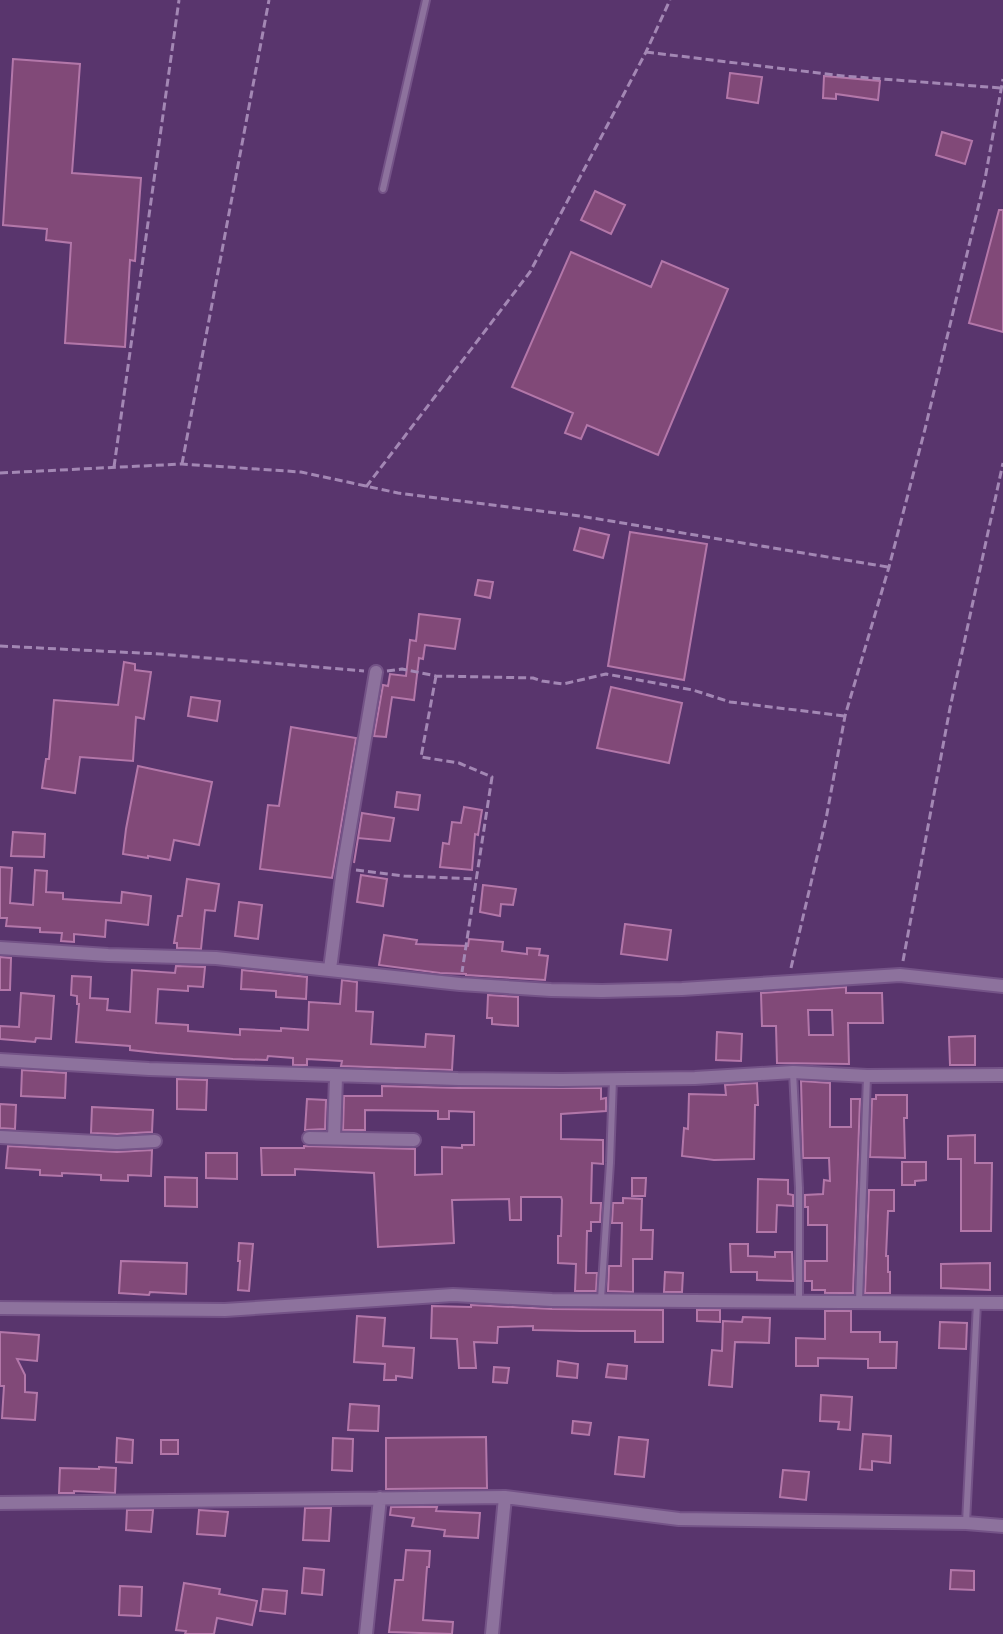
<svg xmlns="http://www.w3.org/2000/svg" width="1003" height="1634" font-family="'DM Sans',sans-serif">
	<rect width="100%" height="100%" fill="#59356d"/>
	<path fill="#814978" stroke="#b377a9" stroke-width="2" fill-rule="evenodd" d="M13,59L80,64L72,173L141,178L135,261L130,260L125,347L65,343L71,243L46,240L47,229L3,225Z
		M730,73L762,77L758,103L727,98Z
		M824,76L880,81L878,100L836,94V99L823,98Z
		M942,132L972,141L965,164L936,155Z
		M595,191L625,205L611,234L581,220Z
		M999,210H1003V332L969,323Z
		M571,252L651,287L662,261L728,289L658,455L587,425L581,439L565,433L573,413L512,387Z
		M580,528L609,535L603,558L574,550Z
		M630,532L707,544L684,680L608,666Z
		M478,580L493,582L490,598L475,595Z
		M419,614L460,619L455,649L425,645L423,659L419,658L414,700L392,697L386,737L374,736L383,685L388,686L390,674L406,676L410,640L416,641Z
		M124,662L135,664V670L151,672L144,719L136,717L133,761L80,757L75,793L42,788L46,759H49L54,700L118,705Z
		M611,687L682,703L669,763L597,748Z
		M191,697L220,701L217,721L188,716Z
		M291,727L356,738L332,878L260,869L268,805L279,806Z
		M138,766L212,782L199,845L174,840L170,860L148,856V858L123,854L126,829Z
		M397,792L420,795L418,810L395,807Z
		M464,807L482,810L478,835L475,834L472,870L440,867L443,843L449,844L452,822L461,823Z
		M362,813L394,818L390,841L358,838L354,863Z
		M13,832L45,834L44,857L11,856Z
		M0,867L12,868L10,903L33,905L35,870L47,871L46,892L63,893V899L121,903L122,892L151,896L148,925L106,920L105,937L74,934V942L61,941L62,933L40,932V928L6,926L7,918H0Z
		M361,875L387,879L383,906L357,902Z
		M187,879L219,884L215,911L205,910L201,949L177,948V943H174L178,916H182Z
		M483,885L516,889L513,905L501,904L500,916L480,912Z
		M239,902L262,905L258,939L235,936Z
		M625,924L671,930L667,960L621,954Z
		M384,935L417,940L416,944L440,945L468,946L469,939L503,942L502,951L527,954V948L540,949L539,955L548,956L545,980L466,975V974L440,973L379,965Z
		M0,957L11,958L10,990H0Z
		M176,966L205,967L203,987L188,986V991L158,989L156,1023L188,1025V1031L240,1035V1029L281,1031V1028L308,1030L309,1002L340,1004L342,980L357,982L356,1011L373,1012L371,1044L425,1047L426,1034L454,1036L452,1070L341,1066L342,1061L307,1059V1065H293V1058L268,1056L267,1060L233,1059L157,1053L130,1050V1046L76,1042L79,1004H77V996L71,995L72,976L91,977L90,998L108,999L107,1010L130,1012L132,970L175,973Z
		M242,970L307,977L306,999L276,997V991L241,989Z
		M846,987V993H882L883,1023H848L849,1064L777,1063L776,1026H762L761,993ZM808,1010H832L833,1035H809Z
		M21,993L54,996L51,1039L36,1038L35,1042L0,1039V1026L19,1027Z
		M488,995L518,997V1026L492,1024V1018H487Z
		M717,1032L742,1034L741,1061L716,1060Z
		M975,1036V1065H950L949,1037Z
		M22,1070L66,1073L65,1098L21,1096Z
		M177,1079L207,1080L206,1110L177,1109Z
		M801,1081L830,1083V1127H851V1099H860L853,1293H825V1290H812V1281H805V1261H827V1225H808V1207H805V1195L823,1194L824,1180L830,1181L829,1158H803Z
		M757,1083L758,1105H755L754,1159L714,1160L682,1156L684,1128L688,1129L689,1094L726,1095L725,1085Z
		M382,1086L458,1088H601V1099L606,1098V1111L561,1114V1139L603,1140V1164L592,1163L591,1203H601L600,1222H591V1231H587L586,1273H597L596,1291H575L576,1264L558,1263V1236H561L562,1200L561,1197H521V1220H510L509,1199L452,1200L454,1243L378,1247L374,1173L295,1169V1175H262L261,1148H304V1146L415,1149V1175L442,1174V1147L462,1148V1145H474V1112L449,1111V1119H438V1111L365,1110V1130H343L344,1096H382Z
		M876,1095H907V1118H904L905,1158L870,1157L872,1099H876Z
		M307,1099L326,1100L325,1129L305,1130Z
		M0,1104L16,1105L15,1129L0,1128Z
		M92,1107L153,1110L152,1132L117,1134L91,1133Z
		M975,1135V1163H992L991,1231H961V1159H948V1136Z
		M8,1146L117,1152L152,1150L151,1176L128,1175V1181L101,1180V1175L62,1173V1176L40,1175V1170L6,1168Z
		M206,1153H237V1179L206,1178Z
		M902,1162H926V1180L915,1181V1185H902Z
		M165,1177L197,1178V1207L165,1206Z
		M632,1178H646L645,1196H632Z
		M758,1179L788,1180V1194L793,1195V1206L777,1205L776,1232H757Z
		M869,1190H894V1211H888L886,1256H888V1272H890V1293H865Z
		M623,1198L642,1199L641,1230H653L652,1259H633V1292L608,1291L609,1266H621L622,1223H612L613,1203H623Z
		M239,1243L253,1244L249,1291L238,1290L240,1261H238Z
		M730,1244H748V1256L775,1257V1252H792L793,1281L757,1280V1272H731Z
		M121,1261L187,1263L186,1294L150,1292L149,1295L119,1293Z
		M990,1263V1290L941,1288V1264Z
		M665,1272L683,1273L682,1292H664Z
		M471,1305L552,1309L663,1310V1342H635V1331H580L533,1330V1326L498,1327L497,1343L474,1342L476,1368H459L457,1339L431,1338L432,1306L471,1307Z
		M697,1310H720V1322L697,1321Z
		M825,1311H851V1332H880V1342H897L896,1368H868V1359L818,1358V1366H796V1338L825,1339Z
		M357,1316L385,1318L383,1346L414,1348L412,1378L396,1376V1380H384L385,1364L354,1362Z
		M743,1317L770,1318L769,1343L735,1342L732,1387L709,1385L712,1350L722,1351L723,1321L742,1322Z
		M940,1322L967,1323L966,1349L939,1348Z
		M0,1332L39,1335L37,1361L17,1359L25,1375V1392L37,1393L35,1420L2,1418L4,1386H0Z
		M558,1361L578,1364L577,1378L557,1376Z
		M608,1364L627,1366L626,1379L606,1377Z
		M494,1367L509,1368L507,1383L493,1382Z
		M821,1395L852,1397L850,1430L838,1429L839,1422L820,1421Z
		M350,1404L379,1406L378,1431L348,1430Z
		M573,1421L591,1423L589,1435L572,1433Z
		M863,1434L891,1436L890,1463L872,1461V1470L860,1469Z
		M486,1437L487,1488L386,1489V1438Z
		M619,1437L648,1440L644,1477L615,1474Z
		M117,1438L133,1440L132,1463L116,1462Z
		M333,1438L353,1439L352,1471L332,1470Z
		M161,1440H178V1454H161Z
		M99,1467L116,1468L115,1493L74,1491V1493H59L60,1468L99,1469Z
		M783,1470L809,1472L806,1500L780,1497Z
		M391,1507H437L436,1511L480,1513L478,1538L444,1536L445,1530L412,1526L414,1518L390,1515Z
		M305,1508H331L329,1541L303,1540Z
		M127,1510H153L151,1532L126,1530Z
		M199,1510L228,1512L225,1536L197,1534Z
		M406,1550L430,1551L429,1567H427L423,1620L453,1622L452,1634L389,1632L395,1580H403Z
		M304,1568L324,1570L322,1595L302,1593Z
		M951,1570L974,1571V1590L950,1589Z
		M184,1583L220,1589L219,1594L257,1601L252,1625L217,1618L214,1634H185L186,1631L176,1630Z
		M120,1586L142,1587L141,1616L119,1615Z
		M263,1589L287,1591L285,1614L260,1611Z"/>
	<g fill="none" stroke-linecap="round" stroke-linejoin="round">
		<defs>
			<path id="lane" d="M383,189L426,0
				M793,1072L799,1188V1301
				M601,1299L610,1163L613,1079
				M859,1301L867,1077
				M966,1523L977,1303"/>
			<path id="street" d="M0,948L108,955L216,958L460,984L551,990L602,991L682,989L900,975L1003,986
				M330,969L343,869L376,672
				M0,1060L149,1069L458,1079L562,1080L695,1078L793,1072L867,1076L1003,1075
				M0,1137L117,1143L155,1141
				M309,1138L414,1140
				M334,1138L336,1077
				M0,1308L225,1310L453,1295L552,1300L1003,1303
				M0,1503L505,1497L679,1519L966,1523L1003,1526
				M366,1634L380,1498
				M492,1634L505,1497"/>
		</defs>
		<use href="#lane" stroke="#745387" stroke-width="10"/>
		<use href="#street" stroke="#745387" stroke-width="16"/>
		<path stroke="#a387b4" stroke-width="3" stroke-dasharray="8 4" stroke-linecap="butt" d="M646,52L843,76L1001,88
			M182,464L269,0
			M114,467L179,0
			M0,473L182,464L301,472L398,493L580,516L888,567
			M366,487L530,272L646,52L670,0
			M0,646L160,654L364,671
			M387,671L402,669L436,676L533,678L542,681L563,684L606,674L693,690L730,702L845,716
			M436,676L421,757L459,763L492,777L462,972
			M356,870L404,876L476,879
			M903,961L950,708L1003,463
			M791,968L826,819L845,716L889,567L925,429L985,179L1003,79"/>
		<use href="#lane" stroke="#8d729d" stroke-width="6"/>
		<use href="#street" stroke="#8d729d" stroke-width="12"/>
	</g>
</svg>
